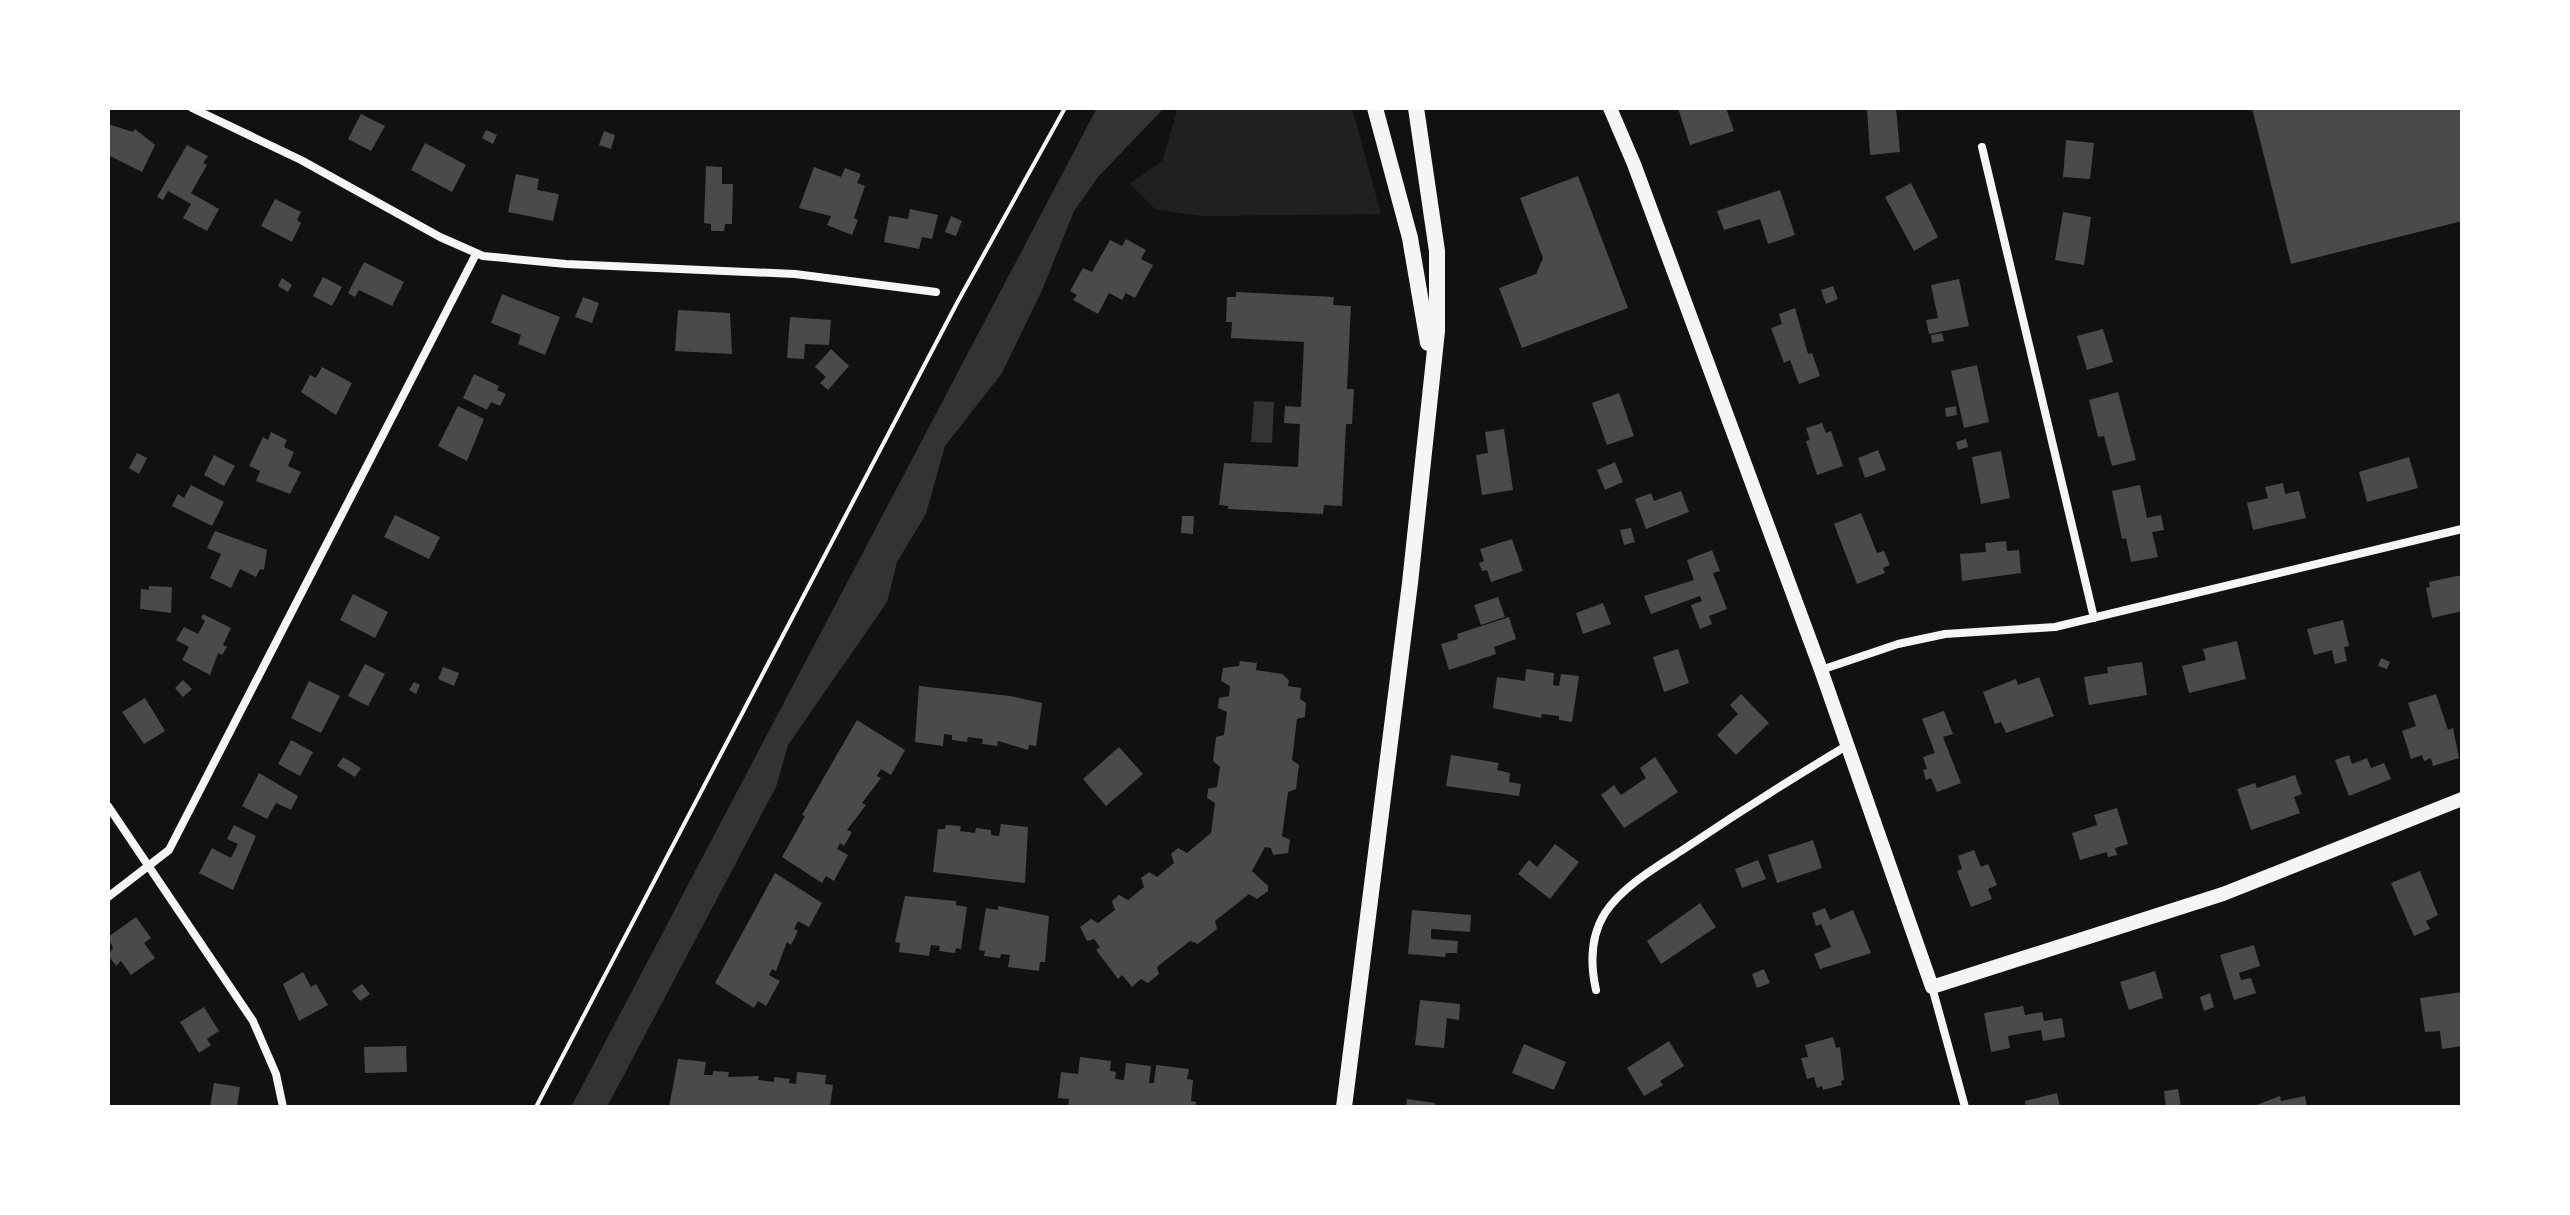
<svg xmlns="http://www.w3.org/2000/svg" width="2570" height="1215" font-family="Poppins,sans-serif">
	<rect width="100%" height="100%" fill="#111"/>
	<path fill="#202020" d="M1178,108H1352L1381,214L1201,216L1155,209L1130,184L1162,161Z"/>
	<path fill="#333" d="M1097,108H1164L1098,177L1074,211L1043,288L1002,373L945,446L926,514L897,562L887,602L788,745L776,787L607,1107H571Z
		M1254,401L1274,402L1272,443L1251,442Z"/>
	<path fill="#4a4a4a" d="M1678,108H1726L1734,131L1690,145Z
		M1867,108H1896L1900,152L1870,155Z
		M2252,108H2462V221L2291,264Z
		M361,114L385,126L371,151L348,139Z
		M108,124L133,132L135,129L155,145L142,172L108,155Z
		M486,130L497,135L493,144L482,138Z
		M604,131L615,135L611,149L599,145Z
		M2066,140L2094,143L2090,179L2063,177Z
		M425,143L466,165L452,192L411,170Z
		M187,145L208,156L203,163L207,165L191,193L219,209L207,231L183,218L191,204L168,191L163,200L157,197Z
		M706,166L722,167V184H733L732,224H725L724,231H711V224L704,223Z
		M814,167L841,177L845,168L861,174L857,183L865,186L854,218L858,220L852,235L827,225L831,216L799,208Z
		M516,174L539,179L537,190L559,194L553,221L508,212Z
		M1578,176L1628,308L1522,348L1499,288L1536,274L1543,258L1520,198Z
		M1911,183L1938,237L1914,251L1885,197Z
		M1780,190L1795,235L1768,244L1760,219L1724,230L1717,211Z
		M275,199L301,212L297,220L301,223L292,242L261,226Z
		M910,209L938,215L932,239L922,237L919,249L884,242L889,216L908,219Z
		M2063,212L2091,217L2084,265L2055,260Z
		M951,216L962,221L956,236L945,232Z
		M1126,239L1146,250L1141,259L1153,265L1135,298L1126,293L1122,300L1109,293L1098,314L1073,300L1077,295L1070,291L1083,268L1092,272L1110,240L1122,246Z
		M364,262L404,282L392,306L359,290L355,297L348,293Z
		M323,277L342,287L332,306L313,296Z
		M282,278L292,285L288,292L278,286Z
		M1959,279L1969,326L1929,334L1926,320L1938,318L1931,285Z
		M1833,286L1838,299L1826,304L1821,290Z
		M1236,292L1334,297L1333,305L1351,306L1347,389H1354L1352,424H1346L1342,506L1324,505L1323,514L1228,509V506L1219,505L1224,463L1298,467L1300,424L1284,423L1285,406L1301,407L1304,342L1231,338L1232,322H1226L1227,297H1236Z
		M502,294L560,317L545,355L518,344L521,335L491,323Z
		M583,297L599,303L592,323L575,317Z
		M1795,308L1808,354L1812,353L1820,376L1799,384L1790,360L1784,363L1771,328L1782,324L1779,314Z
		M678,310L730,313L732,354L675,351Z
		M790,317L831,320L829,345L805,344L804,359L787,358Z
		M2103,329L2113,362L2087,370L2077,336Z
		M1942,333L1944,341L1932,343L1931,335Z
		M831,349L849,366L828,390L820,383L826,377L815,367Z
		M1977,365L1989,422L1964,428L1951,371Z
		M322,367L352,383L336,415L301,392L310,375L316,378Z
		M474,374L499,386L497,390L506,394L500,406L491,402L487,410L463,398Z
		M2118,392L2136,460L2112,466L2104,436L2098,437L2089,400Z
		M1619,393L1634,436L1607,445L1592,403Z
		M458,406L484,419L467,461L438,446Z
		M1956,406L1957,415L1946,417L1945,408Z
		M1822,423L1826,433L1831,431L1843,466L1817,475L1806,441L1810,440L1806,428Z
		M1504,429L1513,490L1482,495L1476,455L1488,453L1485,432Z
		M271,432L287,440L284,447L294,452L288,466L301,472L290,494L256,481L260,471L249,466L263,437L268,440Z
		M1966,439L1968,447L1958,450L1956,442Z
		M1878,450L1886,470L1865,478L1858,458Z
		M2001,451L2010,498L1981,504L1972,457Z
		M137,453L147,458L139,474L129,468Z
		M214,455L235,466L224,486L204,475Z
		M2409,457L2418,488L2367,502L2359,472Z
		M1615,462L1623,482L1605,490L1597,470Z
		M2283,483L2285,494L2299,491L2306,518L2253,530L2247,503L2268,498L2265,487Z
		M191,485L224,502L212,526L172,506L178,494L184,498Z
		M2140,485L2147,518L2161,515L2164,530L2152,532L2158,557L2131,562L2126,538L2122,539L2112,491Z
		M1681,491L1689,512L1646,529L1635,499L1651,493L1654,501Z
		M1861,513L1877,553L1884,551L1890,565L1883,568L1885,573L1857,584L1834,524Z
		M395,515L440,537L429,559L384,537Z
		M1182,516H1194L1193,534L1181,533Z
		M1631,528L1635,542L1624,545L1620,530Z
		M215,531L267,550L264,570L260,569L256,577L240,569L231,588L210,578L221,554L207,548Z
		M1512,539L1523,571L1491,582L1487,570L1482,571L1479,563L1484,561L1480,549Z
		M2006,541L2007,551L2019,550L2021,573L1962,581L1960,554L1986,552L1985,543Z
		M1712,550L1720,571L1713,573L1727,609L1709,616L1712,624L1700,629L1691,605L1702,601L1700,596L1651,614L1644,596L1694,580L1687,560Z
		M2462,575V611L2432,618L2426,588L2430,587L2429,582Z
		M149,586L172,587L171,613L140,609L141,589L149,590Z
		M353,594L388,612L375,638L340,620Z
		M1498,597L1505,617L1481,625L1474,605Z
		M1603,603L1611,624L1583,634L1576,613Z
		M203,614L231,628L223,645L227,647L222,655L218,653L210,675L182,660L189,647L176,640L184,627L198,634L205,621L201,618Z
		M1509,617L1516,639L1494,647L1496,654L1449,670L1441,644L1458,639L1457,634Z
		M2343,620L2349,646L2344,647L2347,661L2335,664L2332,650L2314,655L2307,629Z
		M2237,641L2246,679L2189,693L2182,666L2206,660L2203,649Z
		M1678,649L1689,683L1664,692L1653,657Z
		M2381,658L2390,662L2387,669L2378,666Z
		M1240,661L1257,663L1256,670L1282,674L1289,680L1288,686L1301,688L1300,699L1306,703L1305,717L1297,719L1292,760L1299,765L1296,789L1288,792L1282,836L1290,840L1288,853L1273,855L1271,848L1265,847L1252,871L1268,886V891L1257,899L1249,894L1215,921L1217,929L1198,944L1190,941L1157,967L1159,974L1148,983L1141,979L1132,987L1122,975L1118,979L1096,950L1100,947L1094,939L1087,941L1080,927L1091,919L1098,923L1115,910L1112,901L1119,895L1128,900L1144,887L1141,878L1149,872L1157,877L1174,863L1171,854L1178,848L1187,853L1211,833L1215,803L1207,798L1208,789L1217,787L1220,767L1213,761L1216,737L1224,735L1227,712L1218,708L1219,698L1229,696L1230,686L1221,681L1223,668L1239,666Z
		M2142,662L2147,695L2089,705L2084,677L2108,673L2107,667Z
		M365,664L385,674L368,706L348,696Z
		M443,667L459,673L454,686L438,679Z
		M1526,669L1554,673L1553,685L1559,686L1561,674L1579,676L1572,722L1559,720V716L1542,714L1541,718L1493,708L1497,677L1525,681Z
		M2039,677L2054,716L2006,733L2001,722L1995,724L1983,692L2016,679L2018,685Z
		M183,680L192,689L183,697L175,688Z
		M309,681L340,696L321,733L291,718Z
		M414,682L420,685L416,694L409,690Z
		M919,686L1010,696L1042,703L1036,746L1029,745L1028,750L998,741L997,746L982,744L983,739L968,737L967,742L952,740V735L944,734L943,746L915,742Z
		M1741,694L1769,723L1736,755L1717,735L1738,714L1730,705Z
		M2436,694L2448,730L2453,728L2459,758L2433,766L2431,758L2424,761L2422,755L2411,759L2402,731L2416,726L2408,703Z
		M145,698L165,731L144,744L122,712Z
		M1944,711L1953,734L1943,737L1961,783L1937,792L1931,778L1926,780L1923,770L1927,769L1923,757L1935,753L1922,719Z
		M857,720L905,750L891,775L881,769L877,776L881,778L862,803L866,805L847,830L852,832L844,846L840,843L837,849L848,855L834,881L826,876L822,883L782,857L805,816L802,815Z
		M291,740L313,752L300,776L278,764Z
		M1119,747L1143,774L1106,806L1083,779Z
		M1451,755L1499,763L1497,770L1510,773L1509,782L1521,784L1519,796L1446,786Z
		M2349,755L2352,764L2367,758L2371,768L2384,763L2391,779L2349,796L2335,760Z
		M343,757L361,768L355,777L337,766Z
		M1655,757L1678,792L1624,828L1601,795L1614,785L1621,795L1646,778L1640,768Z
		M259,773L298,796L291,810L276,803L267,819L242,806Z
		M2295,775L2302,794L2294,797L2300,813L2251,830L2237,789L2255,783L2257,788Z
		M2117,808L2128,844L2115,848L2117,855L2108,857L2107,852L2080,860L2072,833L2097,825L2094,815Z
		M1001,824L1028,827L1025,883L933,872L938,829H945L946,825L961,826L960,831L975,833L976,828L991,830V835L999,836Z
		M234,825L256,836L233,890L199,873L212,848L231,858L238,844L227,839Z
		M1813,840L1822,868L1777,883L1768,855Z
		M1555,844L1579,862L1550,899L1518,874L1529,860L1537,867Z
		M1974,850L1981,867L1988,864L1997,885L1988,889L1992,899L1971,907L1957,871L1962,869L1958,856Z
		M1758,860L1766,879L1742,888L1735,869Z
		M2420,871L2438,915L2426,921L2430,929L2414,936L2391,883Z
		M775,873L822,903L809,927L798,921L794,929L798,931L791,945L787,942L776,971L772,969L769,975L780,981L766,1006L758,1001L754,1008L715,983Z
		M905,896L956,901V905L967,907L961,949L956,948L955,953L939,951L940,946L931,945L929,956L899,952L900,943L895,942Z
		M1700,903L1716,927L1661,964L1647,941Z
		M998,906L1049,916L1045,962H1040L1039,971L1008,967L1010,955L1001,954L1000,958L984,956L985,951L979,950L986,908L998,910Z
		M1825,908L1830,920L1853,910L1871,953L1820,969L1814,954L1831,947L1821,924L1816,926L1812,913Z
		M1412,910L1471,915L1470,932L1431,929V939L1458,941L1457,953H1446L1445,957L1408,954Z
		M136,917L151,938L144,943L155,958L131,975L121,961L116,966L108,955L113,948L108,937Z
		M2254,945L2260,966L2239,973L2241,980L2251,978L2256,993L2234,1000L2220,955Z
		M1764,969L1770,983L1757,988L1752,974Z
		M2155,971L2163,998L2129,1010L2120,982Z
		M303,972L311,987L316,984L328,1005L299,1021L283,984Z
		M362,984L370,994L360,1001L352,991Z
		M2462,992V1046L2442,1049L2440,1031L2425,1032L2420,998Z
		M2210,993L2214,1007L2204,1011L2200,997Z
		M1420,1000L1460,1004L1459,1020L1447,1018L1444,1048L1415,1045Z
		M2023,1006L2025,1015L2042,1012L2044,1021L2062,1018L2065,1037L2043,1041L2041,1030L2008,1036L2010,1048L1991,1052L1984,1013Z
		M204,1007L219,1031L207,1039L211,1045L199,1053L180,1022Z
		M1833,1037L1836,1048L1840,1047L1844,1080L1841,1081L1842,1085L1823,1090L1822,1086L1817,1088L1814,1077L1807,1079L1801,1058L1808,1057L1805,1045Z
		M1669,1041L1684,1066L1660,1081L1663,1085L1644,1096L1627,1068Z
		M1524,1044L1566,1062L1554,1090L1512,1073Z
		M406,1046L407,1072L365,1073L364,1047Z
		M1080,1057L1111,1061L1110,1071L1116,1072L1115,1079L1124,1080L1126,1063L1151,1066L1149,1083H1154L1156,1065L1189,1069L1187,1079L1193,1080L1191,1101L1196,1102V1107H1068L1069,1099L1058,1098L1061,1072L1078,1074Z
		M678,1059L706,1062L704,1075H713V1071L729,1072L728,1077L759,1076L758,1080L774,1082V1077L790,1079L789,1083L796,1084L797,1072L826,1075L825,1084L833,1085L830,1106L669,1107Z
		M214,1083L240,1087L237,1107H210Z
		M2178,1089L2181,1107H2166L2164,1091Z
		M2057,1093L2060,1107H2026L2025,1101Z
		M2280,1096L2281,1101L2305,1096L2307,1107H2251Z
		M1407,1099L1435,1103V1107H1406Z"/>
	<g fill="none" stroke-linecap="round" stroke-linejoin="round">
		<path stroke="#f5f5f5" stroke-width="4" d="M536,1107L957,303L1065,108"/>
		<path stroke="#f5f5f5" stroke-width="8" d="M192,108L301,160L440,237L483,256L566,264L795,274L936,292
			M1982,147L2094,618
			M1821,670L1898,644L1945,634L2055,627L2462,529
			M108,806L253,1021L276,1074L283,1107
			M108,897L169,850L476,254
			M1932,987L1965,1107
			M1596,990C1590,963 1590,937 1605,913C1622,887 1656,867 1681,851C1736,814 1791,779 1848,745"/>
		<path stroke="#f5f5f5" stroke-width="14" d="M1610,108L1634,164L1821,670L1932,987L2223,894L2462,799"/>
		<path stroke="#f5f5f5" stroke-width="16" d="M1375,108L1410,238L1428,343
			M1344,1107L1410,583L1437,331V251L1416,108"/>
	</g>
	<rect width="2570" height="1215" fill="none" stroke="#ffffff" stroke-width="220"/>
</svg>
